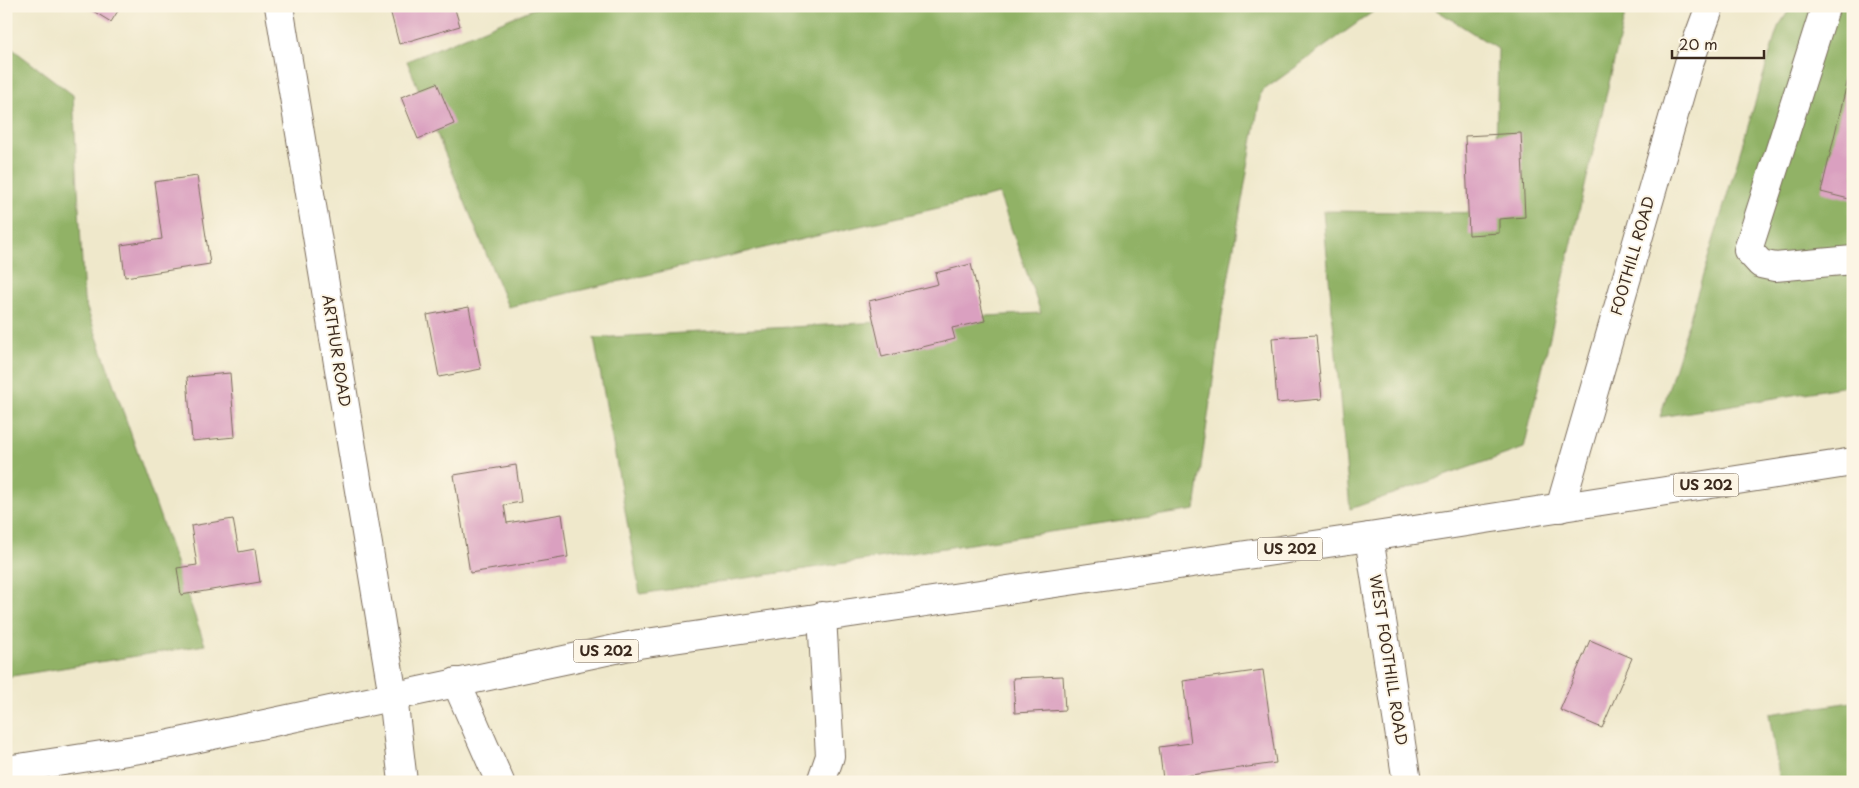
<svg xmlns="http://www.w3.org/2000/svg" width="1859" height="788" font-family="'Playpen Sans',sans-serif">
	<rect width="100%" height="100%" fill="#fcf5e5"/>
	<filter id="ink" filterUnits="userSpaceOnUse"><feTurbulence type="fractalNoise" baseFrequency=".02" numOctaves="2"/><feDisplacementMap in="SourceGraphic" scale="10" xChannelSelector="R" yChannelSelector="G"/><feConvolveMatrix kernelMatrix="1 2 1 2 8 2 1 2 1" color-interpolation-filters="sRGB"/></filter>
	<filter id="wash" filterUnits="userSpaceOnUse"><feTurbulence type="fractalNoise" baseFrequency=".0096" numOctaves="4" result="noise"/><feDisplacementMap in="SourceGraphic" scale="20" xChannelSelector="R" yChannelSelector="G"/><feGaussianBlur stdDeviation="1.12" result="paint"/><feColorMatrix in="noise" values="0 0 0 0 0 0 0 0 0 0 0 0 0 0 0 0 0 1.4 0 .05"/><feComposite in="paint" operator="in"/></filter>
	<g filter="url(#wash)">
		<rect width="100%" height="100%" fill="#efe8cb"/>
		<path fill="#91b266" stroke="#666e42" d="M540,6H1381L1261,92L1222,315L1195,510L640,594L594,338L1041,313L999,194L508,307L407,61Z
			M1430,6H1627L1524,448L1350,509L1323,211L1495,213L1498,49Z
			M1792,6H1853V385L1660,417L1778,27Z
			M6,44L73,95L84,300L205,645L6,677Z
			M1853,702V782H1780L1769,714Z"/>
		<g id="blocks">
			<path fill="#daa0c0" d="M85,6H121L111,22Z
				M389,6H454L460,26L399,44Z
				M1852,62H1853V200L1821,192Z
				M437,83L454,124L418,139L401,97Z
				M1521,133L1525,217L1499,219V233L1469,235L1465,136Z
				M197,176L210,264L125,277L121,245L162,239L154,182Z
				M971,264L985,321L952,328L955,339L882,357L869,301L938,284L935,273Z
				M469,307L481,369L439,377L427,315Z
				M1316,335L1322,399L1277,403L1272,338Z
				M230,373L235,437L192,441L187,377Z
				M516,465L521,502L504,505L507,523L562,514L568,557L470,573L454,475Z
				M233,519L239,552L255,549L260,582L181,595L177,568L197,565L191,526Z
				M1590,640L1632,658L1602,728L1560,710Z
				M1263,670L1276,763L1163,779L1159,747L1191,743L1183,681Z
				M1063,676L1065,710L1015,713L1013,678Z"/>
		</g>
	</g>
	<g filter="url(#ink)">
		<use href="#blocks" fill-opacity="0" stroke="#7a6c5b" stroke-width="1"/>
		<g fill="none" stroke-linecap="round" stroke-linejoin="round">
			<defs>
				<path id="minor" d="M279,6L393,696L403,782
					M1825,8L1748,250L1761,264L1775,267L1853,260
					M1560,508L1689,63L1710,6
					M1369,537L1407,782
					M456,682L500,782
					M821,782L830,756L822,616"/>
				<path id="highway" d="M6,770L166,745L639,644L1369,537L1853,462"/>
			</defs>
			<use href="#minor" stroke="#7a6c5b" stroke-width="30"/>
			<use href="#highway" stroke="#7a6c5b" stroke-width="30"/>
			<use href="#minor" stroke="#fff" stroke-width="28"/>
			<use href="#highway" stroke="#fff" stroke-width="28"/>
		</g>
	</g>
	<g text-anchor="middle" stroke-width="4" stroke-linejoin="round" paint-order="stroke">
		<g fill="#fcf5e5" stroke="#75675a" stroke-width="1">
			<rect x="1673.5" y="473.5" width="65" height="23" rx="4"/>
			<rect x="1257.5" y="537.5" width="65" height="23" rx="4"/>
			<rect x="573.5" y="639.5" width="65" height="23" rx="4"/>
		</g>
		<g font-size="14" font-weight="bold" fill="#3b2a1e">
			<text x="1706" y="490">US 202</text>
			<text x="1290" y="554">US 202</text>
			<text x="606" y="656">US 202</text>
		</g>
		<g font-size="15" fill="#3b2a1e" stroke="#fcf5e5">
			<text transform="translate(1633 256) rotate(-74)" y="5">FOOTHILL ROAD</text>
			<text transform="translate(336 351) rotate(81)" y="5">ARTHUR ROAD</text>
			<text transform="translate(1388 660) rotate(81)" y="5">WEST FOOTHILL ROAD</text>
		</g>
	</g>
	<rect width="1859" height="788" fill="none" stroke="#fcf5e5" stroke-width="25"/>
	<path d="M1672 50v8h92v-8" fill="none" stroke="#3b2a1e" stroke-width="2.5"/>
	<text x="1679" y="50" font-size="15" fill="#3b2a1e" stroke="#fcf5e5" stroke-width="4" paint-order="stroke">20 m</text>
</svg>
